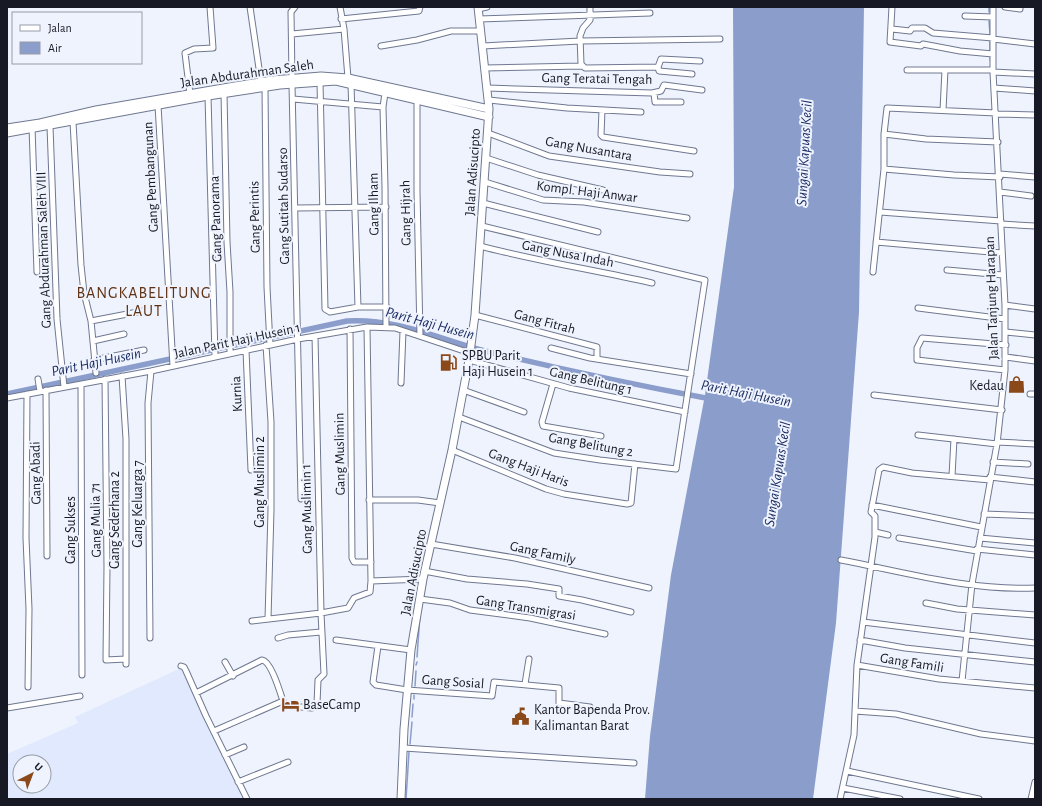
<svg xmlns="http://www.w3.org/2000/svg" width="1042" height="806" font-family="'Alegreya Sans',sans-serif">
	<rect width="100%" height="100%" fill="#eef3fe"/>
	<path fill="#e0e9fd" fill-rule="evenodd" d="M181,668L243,799H7V754L78,723L75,717ZM20,762H44V786H20Z"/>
	<path fill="#8a9dcb" d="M733,7H864L859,312L836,623L813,799H645L650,736L671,575L705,395L734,187Z"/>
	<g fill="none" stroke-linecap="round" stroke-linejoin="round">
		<path stroke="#8a9dcb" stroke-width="1.5" d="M989,7V12
			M989,21L990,34
			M990,42V50
			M990,58L991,64
			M417,657L420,615
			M416,665L417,662
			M415,686L416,671
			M414,699V695
			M412,717L413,704
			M410,744L412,722
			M406,799L409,752"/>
		<path stroke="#8a9dcb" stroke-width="5.5" d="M7,394L347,321C398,318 438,339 485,351C560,369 636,385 711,399"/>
		<defs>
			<path id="street" d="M250,7L261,82
				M340,7L344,29L348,78
				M590,7V20L583,28L580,36L581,64L585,68L658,67L661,59L700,61
				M892,7L890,42L921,46L923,44L960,51L993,54
				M1005,7L1020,9
				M478,9L487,7
				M965,16L993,17
				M341,19L419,11L420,7
				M479,19L650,13
				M892,29L910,31L912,28H925L933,33L993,38
				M292,34L344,29
				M993,39L1035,44
				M381,46L417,40L451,31H481
				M483,46L580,41L720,39
				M658,67L659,71L692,74
				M485,68L582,66
				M907,70H993
				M993,72L1035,74
				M292,79L291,12L295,7
				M320,82L325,309L330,312L358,307H387
				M351,84L358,307
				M292,85L301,499
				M265,88L267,287L270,345
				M487,88L652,93L661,91L664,85L702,90
				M994,88L1035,91
				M224,93L227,242L230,292V353
				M385,93L383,107L385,187L386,327
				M654,93L655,102H681
				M190,94L185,53L194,49L213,48L210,7
				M208,96L215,356
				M293,99L383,107
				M417,100V191L420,336
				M489,100L567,108L641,112
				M158,105L173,366
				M602,110L601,135L603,137L694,151
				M943,110L945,70
				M996,114L1035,115
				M73,122L81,265L84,293L91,321L96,373
				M50,126L57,319L64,387
				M32,127L37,272
				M488,133L549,156L660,172L690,174
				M884,134L926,139L998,142
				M486,158L538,175L603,190
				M884,169V134L887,108L996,113
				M1000,174L1035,177
				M485,182L543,200L584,202L687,218
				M1000,192L1031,196
				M483,203L598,232
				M295,208L386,207
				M880,212L1001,221
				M1001,224L1035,226
				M876,242L1002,253
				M480,246C537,261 595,270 652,283
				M947,270L1003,275
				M873,272L884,169L954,175L1000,177
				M1005,305L1035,309
				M918,308L1005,319
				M475,315L597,347V359
				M91,321L143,311
				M367,327L371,581L423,579
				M350,329L352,558L354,562H371
				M1006,332L1035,335
				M315,336L321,613L348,608L354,598L370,592L371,581
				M93,341L124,334
				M266,345L271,422V510L268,619
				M551,348L590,358L691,374
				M246,350L251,470
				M1006,357L1035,361
				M94,360L144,350
				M469,360L569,388L685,412
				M1005,370L917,360V348L922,338L1006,345
				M122,376L126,439V664
				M38,379L40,391
				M105,379L107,566L106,660L126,659
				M401,383L403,331
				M553,384L542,422L543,426L601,436
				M81,385L82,675
				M980,386L1003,389
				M46,390L47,556
				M463,390L524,412
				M27,394L26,538L29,609L28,687
				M1030,394H1035
				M874,395L1002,410
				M7,398L151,371L298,339L367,327L395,328L470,353
				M459,417L554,453L600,460L676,469L705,280L482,226
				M918,435L997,444
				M997,442L1035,444
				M452,450L546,489L564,494L627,504L631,503L635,464
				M993,462L1028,464
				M952,476L954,439
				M990,477L1035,482
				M369,500H418L440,503
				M872,505L981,527
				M984,514L1035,516
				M875,532L888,535
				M899,538L977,551
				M980,538L1035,543
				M431,544L515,558L649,588
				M977,549L1035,555
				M841,560C904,572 970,591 1035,588
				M424,571L467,579L527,584L559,589V596L582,600L631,612
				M420,599L450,603L470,610L530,618L605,634
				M926,603L957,609L1035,615
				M252,621L321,613L324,674L318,680L317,704L312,708L301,707
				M863,622L1035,643
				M150,638L148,403L151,371
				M278,638L288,635L321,632
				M336,640L411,650
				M860,640L905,648L1035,662
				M378,646L373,682L376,685L407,690L492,696L494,682L559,688V703L590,707
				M225,662L233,676
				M857,665L939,679L1035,688
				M181,666L184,667L186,671L206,716L247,799
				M962,681L972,584L997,444L1005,370V305L993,72V7
				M525,684L529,659
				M196,693L262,660C271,661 280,692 283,701L214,731
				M7,708L80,696
				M855,711L896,714L981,734L1035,741
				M404,748L634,763
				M225,755L244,747
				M847,771L979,799
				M238,782L288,762
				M843,788L900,799
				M840,799L854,735L857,665L875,537V516L871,512L879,470L883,467L912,473L990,480
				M1031,799L1035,782"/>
			<path id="secondary" d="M7,128L40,123L96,110L229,87L272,80L321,76L348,78L489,109
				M7,133L208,96L280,85L336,81L489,117
				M401,799L404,729L411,650L423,579L452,450L469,360L475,315L489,109L478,7"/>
		</defs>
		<use href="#street" stroke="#6f7890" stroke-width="7"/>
		<use href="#secondary" stroke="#6f7890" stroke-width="9"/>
		<use href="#street" stroke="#fff" stroke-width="5"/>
		<use href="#secondary" stroke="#fff" stroke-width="7"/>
	</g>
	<defs>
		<symbol id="fuel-bare" viewBox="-9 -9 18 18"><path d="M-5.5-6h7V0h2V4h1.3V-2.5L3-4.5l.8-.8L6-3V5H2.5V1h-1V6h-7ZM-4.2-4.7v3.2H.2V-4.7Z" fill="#8b4819" stroke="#eef3fe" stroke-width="2.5" paint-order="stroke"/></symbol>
		<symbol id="shop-bare" viewBox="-9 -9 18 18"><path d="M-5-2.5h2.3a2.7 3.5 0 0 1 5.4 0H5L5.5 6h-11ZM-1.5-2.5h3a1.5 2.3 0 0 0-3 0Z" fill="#8b4819" stroke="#eef3fe" stroke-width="2.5" paint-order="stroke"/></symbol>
		<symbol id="hotel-bare" viewBox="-9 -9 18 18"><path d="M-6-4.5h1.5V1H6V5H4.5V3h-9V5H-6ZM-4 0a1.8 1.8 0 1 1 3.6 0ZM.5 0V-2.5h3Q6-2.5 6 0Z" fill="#8b4819" stroke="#eef3fe" stroke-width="2.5" paint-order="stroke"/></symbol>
		<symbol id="civic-bare" viewBox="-9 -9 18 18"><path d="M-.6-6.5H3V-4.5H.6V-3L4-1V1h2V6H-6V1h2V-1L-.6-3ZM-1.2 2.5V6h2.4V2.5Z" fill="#8b4819" stroke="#eef3fe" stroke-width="2.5" paint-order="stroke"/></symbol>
	</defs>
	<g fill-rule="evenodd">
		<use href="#fuel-bare" x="436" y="350" width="25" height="25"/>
		<use href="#shop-bare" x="1004" y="372" width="25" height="25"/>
		<use href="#hotel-bare" x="278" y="692" width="25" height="25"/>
		<use href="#civic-bare" x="508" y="704" width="25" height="25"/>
	</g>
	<g text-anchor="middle" stroke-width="4" stroke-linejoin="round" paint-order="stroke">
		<g font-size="14" fill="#171a24" stroke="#eef3fe">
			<text transform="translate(247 73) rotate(-8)" y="5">Jalan Abdurahman Saleh</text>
			<text transform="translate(597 78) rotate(1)" y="5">Gang Teratai Tengah</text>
			<text transform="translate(589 148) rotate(10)" y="5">Gang Nusantara</text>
			<text transform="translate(472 172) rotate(-86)" y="5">Jalan Adisucipto</text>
			<text transform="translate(150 177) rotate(-93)" y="5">Gang Pembangunan</text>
			<text transform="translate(587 191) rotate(7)" y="5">Kompl. Haji Anwar</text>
			<text transform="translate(373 204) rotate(-91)" y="5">Gang Ilham</text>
			<text transform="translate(283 206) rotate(-91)" y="5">Gang Sutitah Sudarso</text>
			<text transform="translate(405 213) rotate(-91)" y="5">Gang Hijrah</text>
			<text transform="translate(254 217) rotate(-91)" y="5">Gang Perintis</text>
			<text transform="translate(215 219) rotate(-92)" y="5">Gang Panorama</text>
			<text transform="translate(43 250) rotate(-92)" y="5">Gang Abdurahman Saleh VIII</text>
			<text transform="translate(568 253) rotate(11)" y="5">Gang Nusa Indah</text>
			<text transform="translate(991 298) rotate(-92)" y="5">Jalan Tanjung Harapan</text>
			<text transform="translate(545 321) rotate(15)" y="5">Gang Fitrah</text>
			<text transform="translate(237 340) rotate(-12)" y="5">Jalan Parit Haji Husein 1</text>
			<text transform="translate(591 380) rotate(13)" y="5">Gang Belitung 1</text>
			<text transform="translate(236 394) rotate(-93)" y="5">Kurnia</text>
			<text transform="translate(591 444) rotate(10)" y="5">Gang Belitung 2</text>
			<text transform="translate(339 454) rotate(-91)" y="5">Gang Muslimin</text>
			<text transform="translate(529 467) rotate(21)" y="5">Gang Haji Haris</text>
			<text transform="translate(35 473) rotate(-91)" y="5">Gang Abadi</text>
			<text transform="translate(259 482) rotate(-90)" y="5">Gang Muslimin 2</text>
			<text transform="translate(137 504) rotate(-90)" y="5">Gang Keluarga 7</text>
			<text transform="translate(306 509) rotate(-91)" y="5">Gang Muslimin 1</text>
			<text transform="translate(95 520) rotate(-91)" y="5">Gang Mulia 71</text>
			<text transform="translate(114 520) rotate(-90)" y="5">Gang Sederhana 2</text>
			<text transform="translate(70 530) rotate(-90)" y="5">Gang Sukses</text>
			<text transform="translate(543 552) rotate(12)" y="5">Gang Family</text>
			<text transform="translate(413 572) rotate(-79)" y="5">Jalan Adisucipto</text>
			<text transform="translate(526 607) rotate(9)" y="5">Gang Transmigrasi</text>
			<text transform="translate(912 662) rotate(9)" y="5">Gang Famili</text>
			<text transform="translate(453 681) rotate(4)" y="5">Gang Sosial</text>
		</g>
		<g font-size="14" fill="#171a24" stroke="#eef3fe" text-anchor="start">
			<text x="462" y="360">SPBU Parit<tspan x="462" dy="16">Haji Husein 1</tspan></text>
			<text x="1004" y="390" text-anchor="end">Kedau</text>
			<text x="303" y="709">BaseCamp</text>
			<text x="534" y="714">Kantor Bapenda Prov.<tspan x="534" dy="16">Kalimantan Barat</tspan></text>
		</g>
		<g font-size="15" font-style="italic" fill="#16275e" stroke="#eef3fe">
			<text transform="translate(804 153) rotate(-87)" y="5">Sungai Kapuas Kecil</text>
			<text transform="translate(430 323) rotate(15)" y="5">Parit Haji Husein</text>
			<text transform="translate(96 362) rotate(-12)" y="5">Parit Haji Husein</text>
			<text transform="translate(746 393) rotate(11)" y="5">Parit Haji Husein</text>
			<text transform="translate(777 474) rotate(-81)" y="5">Sungai Kapuas Kecil</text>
		</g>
		<g font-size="16" letter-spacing="1" fill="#603112" stroke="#eef3fe">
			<text x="144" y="298">BANGKABELITUNG<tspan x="144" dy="18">LAUT</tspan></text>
		</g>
	</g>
	<rect width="1042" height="806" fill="none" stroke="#171a24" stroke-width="16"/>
	<rect x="12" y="12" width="130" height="52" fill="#eef3fe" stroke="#989ca7"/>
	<rect x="20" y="25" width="20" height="6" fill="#ffffff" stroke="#989ca7"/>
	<text x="48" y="32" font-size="12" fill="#171a24">Jalan</text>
	<rect x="20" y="42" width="20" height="12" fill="#8a9dcb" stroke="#989ca7"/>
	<text x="48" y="52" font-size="12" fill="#171a24">Air</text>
	<g transform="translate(32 774) rotate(42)"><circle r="19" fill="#eef3fe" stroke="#989ca7"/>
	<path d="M0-3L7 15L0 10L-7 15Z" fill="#8b4819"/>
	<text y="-6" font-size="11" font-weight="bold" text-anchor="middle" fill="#171a24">U</text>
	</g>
</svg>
